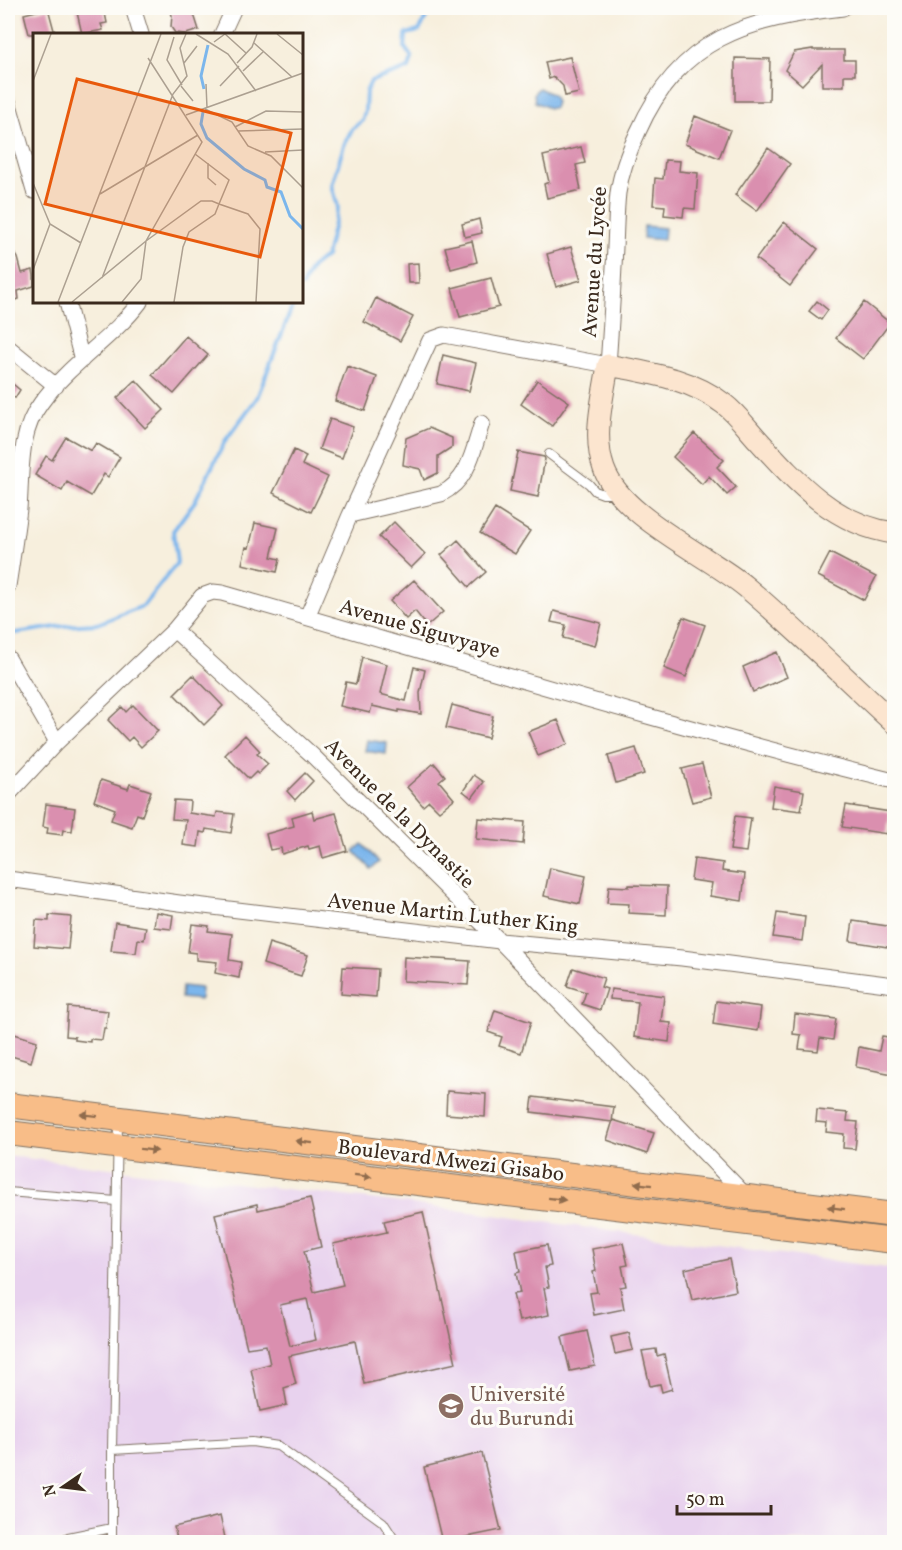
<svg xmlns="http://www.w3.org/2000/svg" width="902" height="1550" font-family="Vollkorn,serif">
	<rect width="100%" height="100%" fill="#fdfcf7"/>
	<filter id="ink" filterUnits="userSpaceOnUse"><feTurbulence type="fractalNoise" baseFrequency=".0167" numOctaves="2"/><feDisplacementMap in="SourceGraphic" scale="12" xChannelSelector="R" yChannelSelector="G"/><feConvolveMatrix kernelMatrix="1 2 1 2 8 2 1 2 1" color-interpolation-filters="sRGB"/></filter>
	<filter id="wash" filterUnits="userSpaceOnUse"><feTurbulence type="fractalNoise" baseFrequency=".008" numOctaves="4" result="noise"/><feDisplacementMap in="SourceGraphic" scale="24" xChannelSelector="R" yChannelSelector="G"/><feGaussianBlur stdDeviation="1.35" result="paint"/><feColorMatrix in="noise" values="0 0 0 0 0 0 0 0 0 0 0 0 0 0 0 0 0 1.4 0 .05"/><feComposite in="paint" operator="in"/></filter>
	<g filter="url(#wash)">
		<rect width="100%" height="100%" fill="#f7efdd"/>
		<path fill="#e8d2ee" d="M8,1156L411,1204L894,1269V1542H8Z"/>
		<path fill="#7bb6ec" stroke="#5b7085" stroke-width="1.5" d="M539,88L553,95L556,102L554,108H549L535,102L534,93Z
			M644,226L665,228L664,240L643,238Z
			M367,740L387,743L386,754L365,751Z
			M362,844L379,862L371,869L354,851Z
			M182,986L201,988L200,1000L181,998Z"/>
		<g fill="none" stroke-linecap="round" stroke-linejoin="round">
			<path stroke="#7bb6ec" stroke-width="4" d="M302,286L311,268L326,256L338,207L332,185L344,145L352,129L362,121L365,111L366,92L371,81L409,68L412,58L405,48L406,34L419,31L427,16L425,8
				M8,632L16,633L63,626L97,624L143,606L177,563L173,531L195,501L225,441L257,398L294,302"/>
		</g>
		<g id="blocks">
			<path fill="#da8faf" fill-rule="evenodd" d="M48,8L55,34H29L24,14Z
				M76,8H104L107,23L101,24L103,30L82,34Z
				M169,8H192L199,30L186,34L175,33L171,27L172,15Z
				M813,49V50H844V60H855V75H844V86H822V64L802,85L785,70L794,52Z
				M570,57L579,93L565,96L563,86L554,77L549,79L545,62Z
				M735,58L770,59L769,101H735Z
				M695,116L730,130L719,158L685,144Z
				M581,147L585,163L576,165L581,190L547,198L544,184L549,182L543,156Z
				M768,148L790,164L757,211L735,195Z
				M665,160L680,161L679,171L698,173L695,209L684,208L683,217L664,215L665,206L653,205L655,178L663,179Z
				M479,219L482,233L465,237L462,224Z
				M784,222L818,249L790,286L756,259Z
				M8,240L18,258L22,273L33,270L34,276V286L18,291L19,299L8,303Z
				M472,241L477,262L451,269L445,247Z
				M571,247L581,280L556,287L547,254Z
				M418,263L419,283H408L407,264Z
				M491,278L499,307L460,317L452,288Z
				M376,298L413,317L400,341L364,322Z
				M817,301L828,310L821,320L809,311Z
				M864,302L890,323L863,359L836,338Z
				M186,336L208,355L174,394L152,375Z
				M443,355L476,363L469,391L437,384Z
				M347,366L377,377L365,411L335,401Z
				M8,380L20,390L15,398L8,392Z
				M136,380L164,410L145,428L117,398Z
				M537,380L569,402L552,426L521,404Z
				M330,419L353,427L342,458L319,449Z
				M429,428L452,438V447L438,456V473L424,480L420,469L403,465L406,438Z
				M694,433L724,460L717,467L736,487L727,495L709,476L702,484L673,457Z
				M66,437L91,451L96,443L120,457L108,477L104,474L91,496L67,482L62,491L35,475L46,456L52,460Z
				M294,450L306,456L302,465L328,477L311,512L273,493Z
				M518,452L544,457L545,459L538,497L510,491Z
				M495,509L530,531L515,554L480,533Z
				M394,522L425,554L411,568L379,537Z
				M255,523L278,528L271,557L280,559L277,572L242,564L246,547L249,548Z
				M458,540L486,572L469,587L441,555Z
				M830,553L876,577L864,600L818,576Z
				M414,580L443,612L427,626L415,611L406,619L390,601Z
				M554,611L601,623L595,646L563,638L566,625L551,622Z
				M683,617L705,625L686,677L664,668Z
				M777,652L787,677L753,692L743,667Z
				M362,657L387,664L380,694L406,701L414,667L425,670L420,693L421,714L399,710V712L372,706L370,713L340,706L346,682L356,684Z
				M193,675L223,706L204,725L174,694Z
				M133,705L158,731L141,747L132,737L128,741L108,720L122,707L126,712Z
				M452,705L493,716L488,738L446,728Z
				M558,720L568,744L538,756L528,732Z
				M245,735L260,751L257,754L268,764L258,774L256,772L249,779L225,755Z
				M636,748L644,774L616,783L608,756Z
				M434,763L445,776L439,781L454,799L439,811L429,801L423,806L407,787Z
				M702,764L711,797L692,802L682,769Z
				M305,773L313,781L295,800L287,791Z
				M474,775L484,782L472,798L463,791Z
				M101,780L128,789L130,784L151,791L142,816L137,814L132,827L111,820L115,809L94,801Z
				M774,786L804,791L801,811L771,807Z
				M174,800L190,801L189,813L216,817L217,812L234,814L231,833L206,829L205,833L200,832L198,847L183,845L186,820L172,819Z
				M46,804L75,808L72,831L63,830L62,835L47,833L48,828L43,827Z
				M846,805L890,812L887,834L842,827Z
				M312,811L314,819L336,813L347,851L323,858L320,846L309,849L308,846L282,854L281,848L270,850L266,834L294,826L292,817Z
				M735,816L751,818L746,852L730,850Z
				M478,818L525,822L523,844L476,839Z
				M694,859L723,863L722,871L745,874L742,901L710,896L712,883L691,880Z
				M550,868L586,876L580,904L544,896Z
				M629,885L667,886L666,915L628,913L629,904L607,903L609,886L629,887Z
				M156,912L173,915L171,929L154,927Z
				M777,913L805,917L802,941L773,937Z
				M49,915L71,917L68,949L34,946L36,920L49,921Z
				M853,921L894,927V948L850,941Z
				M115,922L146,927L144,940L138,939L136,953L111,951Z
				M192,924L209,926L208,931L232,934L229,960L241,962L239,978L215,973L217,962L196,960V953L188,952Z
				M269,943L308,955L301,976L263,964Z
				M404,957L470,961L468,985L403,981Z
				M343,967L378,969L376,997L341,994Z
				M573,968L604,978L601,987L607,989L600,1010L582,1004L586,992L567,986Z
				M611,989L664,996L661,1022L671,1023L669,1042L634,1037L638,1002L610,999Z
				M716,1001L761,1007L758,1031L713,1024Z
				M68,1007L108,1011L106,1028H104L102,1040L90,1039V1042L75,1040V1037L66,1036Z
				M495,1010L531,1022L521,1053L499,1046L502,1037L488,1032Z
				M795,1014L836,1019L833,1040L820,1038L818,1051L799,1049L801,1035L793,1034Z
				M8,1032L37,1041L31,1062L8,1055Z
				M882,1036L894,1038L893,1074L856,1067L859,1047L879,1051Z
				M447,1091L486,1094L485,1117L446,1114Z
				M533,1097L614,1107L612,1122L531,1112Z
				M817,1110L848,1113L847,1121L858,1122L855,1149L843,1148L844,1134L826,1132L827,1123L816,1122Z
				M613,1120L654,1133L647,1154L607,1140Z
				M310,1198L321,1247L304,1251L314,1292L343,1285L333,1244L387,1232L384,1221L423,1212L456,1363L364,1384L355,1341L289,1356L296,1384L284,1388L287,1405L260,1411L251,1369L270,1364L266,1345L247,1348L215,1214L257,1204L258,1210ZM307,1299L316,1340L290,1346L280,1305Z
				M623,1243L628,1265L622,1266L626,1286L620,1287L624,1309L594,1315L590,1293L597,1292L593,1272L596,1271L592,1249Z
				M547,1245L551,1266L545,1267L549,1287L544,1288L549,1315L519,1321L513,1294L520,1293L516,1273L520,1272L516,1251Z
				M729,1259L736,1291L692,1300L685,1269Z
				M587,1331L595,1366L570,1371L562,1337Z
				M629,1333L633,1350L615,1354L611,1337Z
				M656,1349L657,1356L664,1354L672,1389L662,1392L660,1384L650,1386L642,1351Z
				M482,1453L501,1530L442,1542L424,1467Z
				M220,1516L226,1542H178L174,1527Z"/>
		</g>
	</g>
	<g filter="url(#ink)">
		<use href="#blocks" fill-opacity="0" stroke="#7d6f61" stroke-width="1.5"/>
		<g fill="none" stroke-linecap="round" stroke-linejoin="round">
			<defs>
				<path id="lane" d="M549,454L589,484L595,491L603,494H614
					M8,1192L116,1201
					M112,1450L252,1442L278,1446L383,1522L396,1542
					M59,1542L68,1537L112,1528
					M112,1542V1450L118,1123"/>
				<path id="street" d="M133,8L141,34
					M222,34L234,8
					M8,101L34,191
					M67,302L82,360
					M8,347L56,386
					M350,515L441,494C469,480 473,451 482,423
					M8,586C12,560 16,534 19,509C22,473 18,433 41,403C69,364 112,339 140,302
					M307,617L350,515L430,340L444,335L608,365C611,326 613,287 615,247C616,229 616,211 618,193C621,172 629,151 638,132C680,37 747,19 843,8
					M174,630L312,755L500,941L747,1197
					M8,658L57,742
					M8,795L57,742L174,630L202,596L213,592L222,593C446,657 668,726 894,781
					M8,879L179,903L500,941L682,958L894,985"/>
				<path id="secondary" d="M894,533C835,525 797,483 758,440C747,428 737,414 724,404C690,378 649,373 608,365C603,399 592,436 604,469C621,517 708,555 746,587C797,630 845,678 894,723"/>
				<path id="primary" d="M8,1105L894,1215
					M8,1133L894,1241"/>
			</defs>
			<use href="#lane" stroke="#7d6f61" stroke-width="10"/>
			<use href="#street" stroke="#7d6f61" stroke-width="17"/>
			<use href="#secondary" stroke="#7d6f61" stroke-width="23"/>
			<use href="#primary" stroke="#7d6f61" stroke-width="26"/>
			<use href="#lane" stroke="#fff" stroke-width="8"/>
			<use href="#street" stroke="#fff" stroke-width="15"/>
			<use href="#secondary" stroke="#fce5cf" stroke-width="21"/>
			<use href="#primary" stroke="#f8bd88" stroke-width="24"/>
		</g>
		<defs><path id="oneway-solid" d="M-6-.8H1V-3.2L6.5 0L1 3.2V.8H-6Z" transform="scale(1.5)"/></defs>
		<g fill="#906c4e">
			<use href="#oneway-solid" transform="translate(89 1115) rotate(-173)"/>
			<use href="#oneway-solid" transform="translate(304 1142) rotate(-173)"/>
			<use href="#oneway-solid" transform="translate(149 1150) rotate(7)"/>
			<use href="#oneway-solid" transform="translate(363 1176) rotate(7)"/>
			<use href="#oneway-solid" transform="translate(643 1184) rotate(-173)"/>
			<use href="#oneway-solid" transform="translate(557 1199) rotate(7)"/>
			<use href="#oneway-solid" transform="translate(836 1208) rotate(-173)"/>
		</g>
	</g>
	<defs>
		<symbol id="university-disc" viewBox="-11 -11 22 22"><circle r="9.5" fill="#8d6e63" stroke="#fdfcf7"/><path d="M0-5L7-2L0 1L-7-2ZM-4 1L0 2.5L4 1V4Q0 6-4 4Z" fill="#fff"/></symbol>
	</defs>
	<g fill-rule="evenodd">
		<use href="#university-disc" x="436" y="1391" width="30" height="30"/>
	</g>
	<g text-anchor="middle" stroke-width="6" stroke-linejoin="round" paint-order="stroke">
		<g font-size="21" fill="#3b2a1e" stroke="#fdfcf7">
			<text transform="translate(594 262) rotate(-86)" y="7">Avenue du Lycée</text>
			<text transform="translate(420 628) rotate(16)" y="7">Avenue Siguvyaye</text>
			<text transform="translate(400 813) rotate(45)" y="7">Avenue de la Dynastie</text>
			<text transform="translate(453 913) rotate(6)" y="7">Avenue Martin Luther King</text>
			<text transform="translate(451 1160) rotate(7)" y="7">Boulevard Mwezi Gisabo</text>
		</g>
		<g font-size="21" fill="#785e54" stroke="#fdfcf7" text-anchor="start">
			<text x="470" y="1401">Université<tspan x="470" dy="24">du Burundi</tspan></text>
		</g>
	</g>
	<g transform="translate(33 33)">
		<rect width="270" height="270" fill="#f7efdd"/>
		<path fill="none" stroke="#7bb6ec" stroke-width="3" d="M171,56L168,43L175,12M170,79L168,91L174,105L211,136L232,147L234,154L248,159L257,183L270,196"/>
		<path fill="none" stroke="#aca091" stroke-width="1.5" d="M163,1L195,21L223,58M244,1L270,22M141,4L134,27L149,52M181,9L192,1L213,20M221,10L259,44M151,30L164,13M204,30L219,14L224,1M210,38L231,18M0,48L18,1M173,51L174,75M148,53L160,68M187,53L206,33M172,76L199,89L215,113L238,123L270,155M153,82L270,40M202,94L233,78L270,79M205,98L270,96M232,119L270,117M162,121L196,147L186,171L215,181L227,196L223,269M175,130V145L183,152M0,150L17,191L48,210M67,161L165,102M0,237L17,191M69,245L140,61L154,43L147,15L153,1M25,269L128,1M39,269L113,208L168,168H179L186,171L182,181L156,199L150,214L141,269M89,269L108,246L113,208L169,109L115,25"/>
		<path fill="#e8590c" fill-opacity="0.15" stroke="#e8590c" stroke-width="3" d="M44,46L258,100L227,224L12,171Z"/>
		<rect width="270" height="270" fill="none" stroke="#3b2a1e" stroke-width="3"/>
	</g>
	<rect width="902" height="1550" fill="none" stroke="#fdfcf7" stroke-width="30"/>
	<g transform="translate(63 1487) rotate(256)" stroke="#fdfcf7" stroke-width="4.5" paint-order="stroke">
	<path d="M0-4.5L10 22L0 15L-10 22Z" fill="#3b2a1e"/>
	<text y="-9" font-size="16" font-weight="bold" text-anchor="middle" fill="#3b2a1e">N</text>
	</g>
	<path d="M677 1505v9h94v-9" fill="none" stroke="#3b2a1e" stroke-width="3"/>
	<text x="686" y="1505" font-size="18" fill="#3b2a1e" stroke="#fdfcf7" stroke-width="4.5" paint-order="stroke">50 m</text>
</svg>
